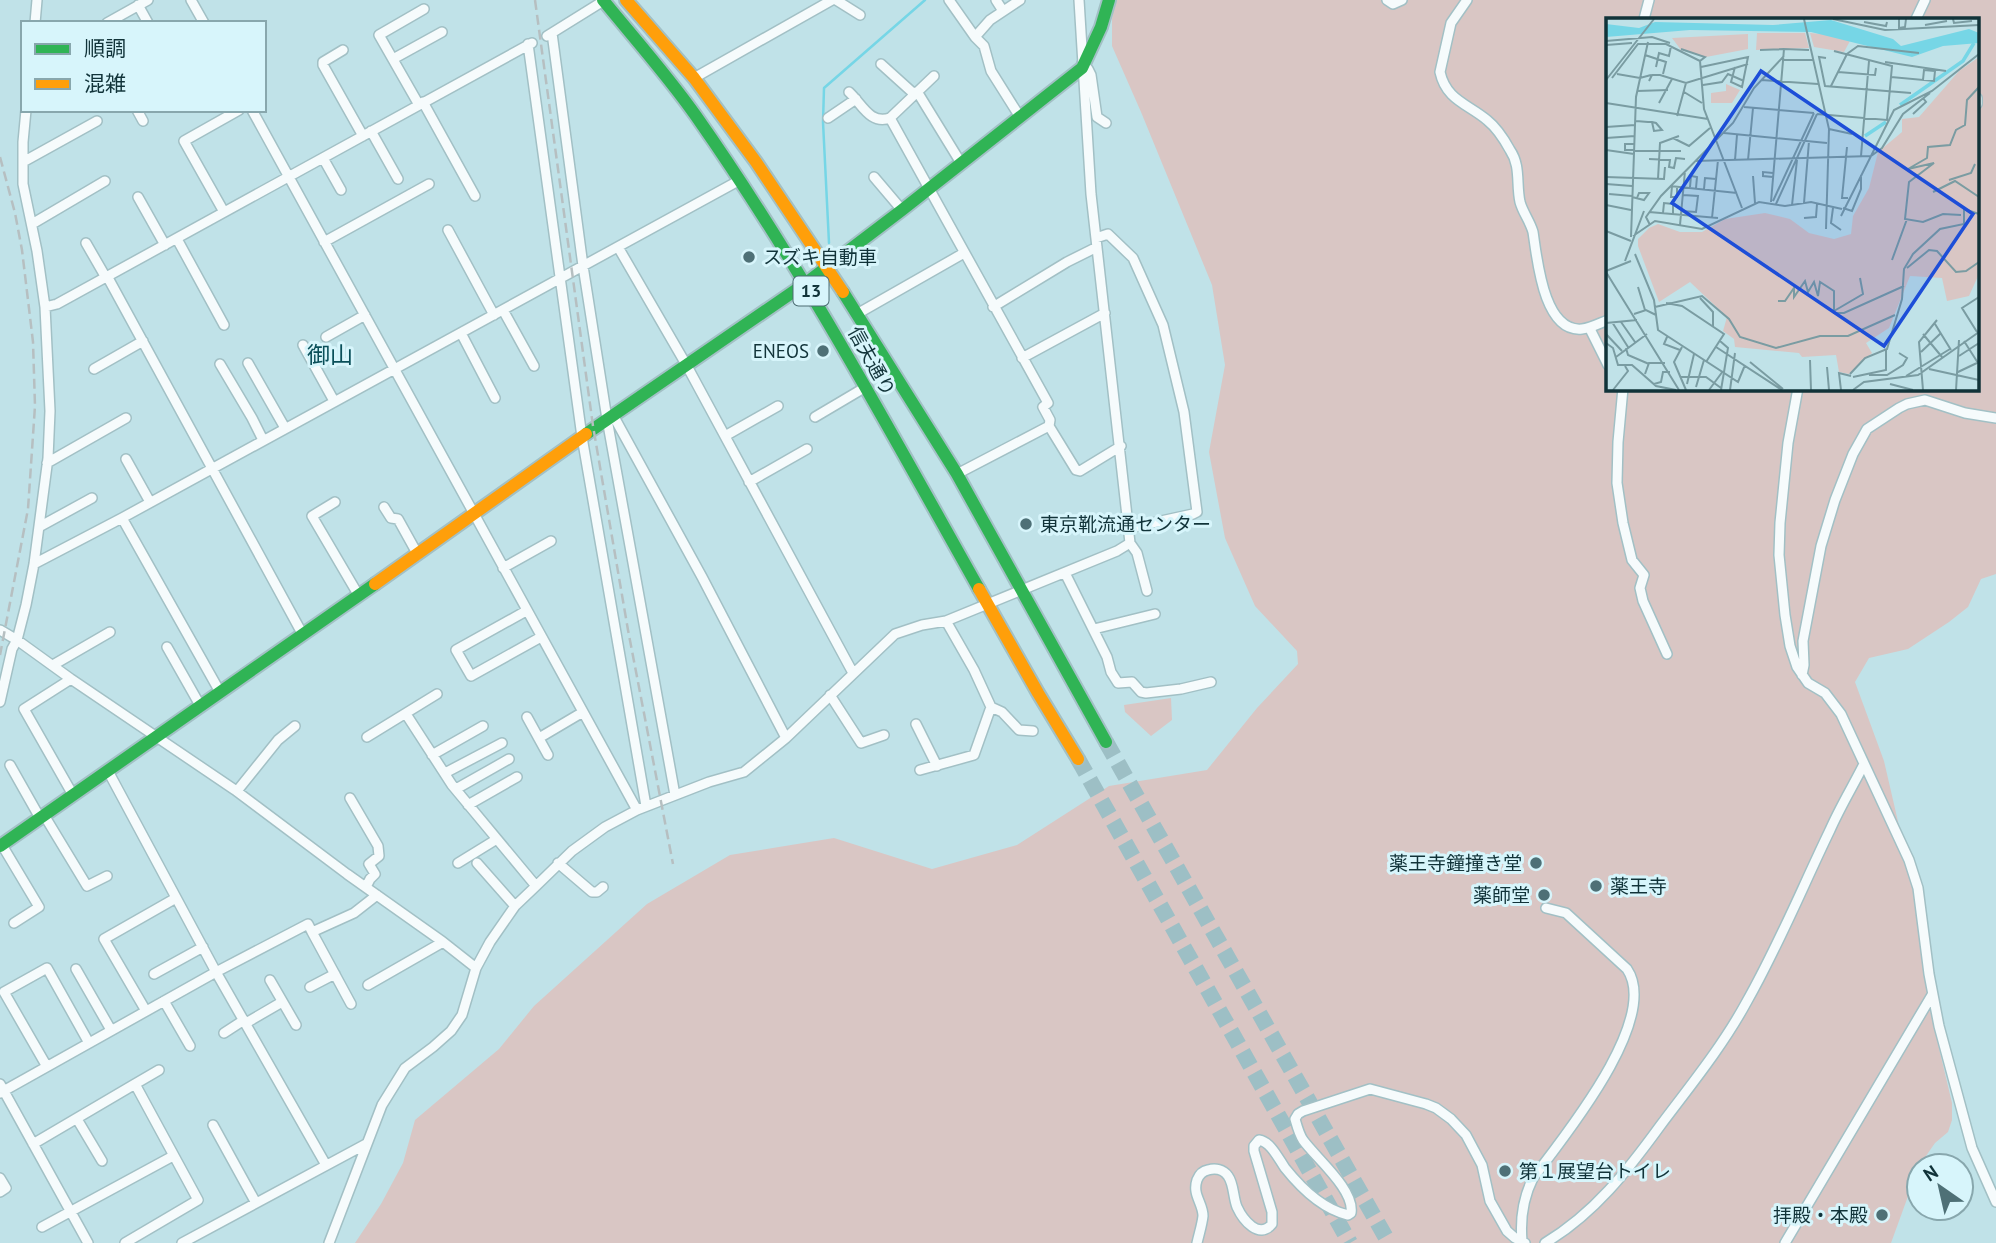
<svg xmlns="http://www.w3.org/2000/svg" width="1996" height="1243" font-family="'PT Sans','Noto Sans JP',sans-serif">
	<rect width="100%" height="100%" fill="#c0e2e8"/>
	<path fill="#d9c6c4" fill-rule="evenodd" d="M1115,0H1996V574L1981,579L1968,607L1949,622L1908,649L1869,658L1855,682L1884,761L1918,908L1925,977L1938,1044L1952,1103V1120L1948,1132L1935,1143L1919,1166L1891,1243H355L381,1204L403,1163L415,1120L499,1049L534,1006L647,904L730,855L834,838L932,869L1017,845L1109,786L1207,770L1257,708L1298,664L1297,651L1255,606L1225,538L1209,452L1225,365L1212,285L1141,112L1112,46V19ZM1608,19H1977V388H1608Z
		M1171,698L1172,720L1151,736L1125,712L1124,705Z"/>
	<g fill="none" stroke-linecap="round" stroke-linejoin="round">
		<path stroke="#76d6e6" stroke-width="2.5" d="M829,243L823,122L824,88L925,0"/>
		<path stroke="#9dbfc5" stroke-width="16" stroke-dasharray="16 8" stroke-linecap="butt" d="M1106,742L1389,1243
			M1078,759L1350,1243"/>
		<defs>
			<path id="street" d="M191,0L204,23
				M836,0L860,15
				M949,0L975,37L984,46L991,71L1020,117
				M996,0L1003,11
				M1079,0L1091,194L1130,543L1137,553L1147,591
				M1387,0L1393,4L1402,0
				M1467,0L1451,23L1440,72C1446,100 1468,104 1487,120C1497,128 1504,139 1510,150C1521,166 1516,184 1520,202C1523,213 1530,221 1533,232C1537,257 1543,333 1582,329C1591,328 1600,323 1608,320
				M138,5L148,23
				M1644,19L1649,0
				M1916,19L1925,0
				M35,23L37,0
				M107,23L148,0
				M552,33L583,266L607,419L675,795
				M547,36L605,0
				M975,37L990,20L1020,0
				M528,44L582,437L646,806
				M343,50L323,62V65L363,136
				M393,59L442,32
				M881,64L912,92L918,93L961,163
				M1082,68L1088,69L1091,75L1097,117L1106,123
				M694,78L832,0
				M849,92C862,104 870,125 890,118L934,76
				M1977,98V104
				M423,102L475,196
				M419,105L379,35L424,9
				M137,110L143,121
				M252,110L637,810
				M828,118L856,99
				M890,118L1048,403L1043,407L1050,420L1049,426L1076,470L1080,471L1121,446
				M371,131L398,179
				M323,158L341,190
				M23,162L97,121
				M874,177L902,210
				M138,197L165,245
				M224,212L184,141L239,110
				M32,224L105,181
				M448,230L494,315
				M1096,238L1108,234L1133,258L1163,325L1184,412L1197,512L1193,514L1129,528
				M177,239L224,325
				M324,242L429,184
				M86,243L105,276
				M618,247L687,366L853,673
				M107,276L303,635
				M45,307L57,304L532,43
				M993,307L1067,262L1097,247
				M503,310L534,366
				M857,314L964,253
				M1591,327V331L1608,365
				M461,333L495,398
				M326,337L365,315
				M303,345L334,401
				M1022,358L1105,313
				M248,363L285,428
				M220,364L252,418L263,440
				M94,369L143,341
				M1623,388L1618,442L1617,483L1623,523L1632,560L1644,575L1640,588L1643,601L1667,654
				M1798,388L1788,443L1780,523L1779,555L1785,615L1790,646L1797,667L1808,683L1825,693L1841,714L1909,860L1918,888L1929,974L1939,1026L1972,1148L1996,1202
				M613,415L702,577L786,738
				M815,417L864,388
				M725,436L778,406
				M126,459L150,502
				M47,463L126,418
				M957,474L1049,426
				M749,482L807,449
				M335,502L312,516L359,596
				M384,507L391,518L398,519L418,555
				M122,518L220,692
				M39,527L92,498
				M34,564L122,518L740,180
				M503,568L551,541
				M1065,573L1107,657L1111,672L1118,683L1132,682L1141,692L1146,693L1181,689L1211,682
				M526,611L456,650L471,676L541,637
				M1094,629L1155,614
				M0,630L17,640L71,679L235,790L347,874L443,942L476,968
				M167,647L201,707
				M53,665L110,632
				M1802,675L1804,665L1803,641L1821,546L1835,500L1853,454L1867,429L1899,408L1907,404L1925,400L1965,413L1996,418
				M71,679L24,709L73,795
				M830,695L861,743L884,735
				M0,702L12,649L17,640L26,605L34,564L48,458L50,411L45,307L37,251L23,184V142L26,110
				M991,707L1002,712L1019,730L1033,731
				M406,714L452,785L536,886
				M527,717L548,755
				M916,724L937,766
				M367,737L437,694
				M539,738L583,712
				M432,755L483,726
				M10,765L40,818
				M920,770L974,755L991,707L974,670L946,621
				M108,771L216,972L326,1165
				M445,773L502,743
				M456,789L509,759
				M237,791L278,740L295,726
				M350,798L378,846L379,856L369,864L375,874L370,879L366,887
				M468,805L517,777
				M44,815L87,886L107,876
				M2,845L39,907L14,923
				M458,863L497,839
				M477,863L515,906
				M558,863L592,892H597L603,887
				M312,932L351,1004
				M76,969L111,1030
				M154,974L203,947
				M270,980L296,1025
				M368,985L443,942
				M310,987L335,974
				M164,1001L190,1046
				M146,1011L104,939L176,898
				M246,1023L282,1002
				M224,1033L244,1020
				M46,1065L4,992L47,968L89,1043
				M0,1084L88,1243
				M135,1084L159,1070
				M0,1093L216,972L308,924L312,932L354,913L377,895
				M77,1119L102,1161
				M213,1125L256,1203
				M33,1144L135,1084L198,1200L125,1243
				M0,1178L6,1188L0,1192
				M42,1227L173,1156
				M1522,1241C1520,1218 1523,1198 1533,1178C1563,1138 1661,1019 1627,969L1566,913L1546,908
				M182,1243L366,1144
				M329,1243L382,1105L405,1068L433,1047L451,1031L462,1015L476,968L490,942L515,906L536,886L572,851L605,827L637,810L709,782L744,772L786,738L895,634L922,625L946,621L1117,551L1130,543
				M1197,1243C1199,1234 1202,1225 1203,1216C1203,1203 1192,1195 1197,1180C1199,1175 1202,1171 1208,1170C1215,1168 1223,1169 1228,1176C1234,1184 1233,1197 1237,1207C1243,1220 1259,1240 1272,1224V1212L1254,1151V1146L1259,1140C1271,1142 1278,1158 1285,1168C1301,1188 1322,1209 1348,1215L1351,1213C1355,1190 1316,1158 1303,1140C1299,1134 1297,1126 1295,1119L1298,1114L1303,1111L1370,1089L1426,1104L1436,1108L1451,1119L1466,1135L1482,1165L1490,1201L1507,1231L1515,1238L1525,1243
				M1545,1243C1594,1214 1628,1170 1660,1126C1690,1086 1722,1047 1746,1003C1778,947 1802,888 1830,830C1840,807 1853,786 1864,764
				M1785,1243L1932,995"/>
			<path id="fast" d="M603,0C634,38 668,76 696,116C802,267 889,429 979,589
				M843,292L957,474L1106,742
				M586,434L806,283L902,210L1082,68L1101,27L1109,0
				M0,846L375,584"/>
			<path id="slow" d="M626,0L694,78L756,162L843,292
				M375,584L586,434
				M979,589L1038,693L1078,759"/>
		</defs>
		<use href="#street" stroke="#a2c0c5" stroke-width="12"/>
		<use href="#fast" stroke="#a2c0c5" stroke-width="16"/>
		<use href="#slow" stroke="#a2c0c5" stroke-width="16"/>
		<use href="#street" stroke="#f6fbfc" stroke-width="9"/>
		<use href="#fast" stroke="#30b455" stroke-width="12"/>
		<use href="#slow" stroke="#ff9f0a" stroke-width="12"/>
		<path stroke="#b6bfc1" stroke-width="2.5" stroke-dasharray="10 5" stroke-linecap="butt" d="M535,0L593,426L628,630L673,864
			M0,157L15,213L22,250L33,342L35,406L28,509L0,655"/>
	</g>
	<g fill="#4e7076" stroke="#d7f5fb" stroke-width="2.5">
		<circle cx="749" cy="257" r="7"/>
		<circle cx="823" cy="351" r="7"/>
		<circle cx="1026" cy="524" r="7"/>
		<circle cx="1536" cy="863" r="7"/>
		<circle cx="1596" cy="886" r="7"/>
		<circle cx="1544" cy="895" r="7"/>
		<circle cx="1505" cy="1171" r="7"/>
		<circle cx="1882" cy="1215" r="7"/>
	</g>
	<g text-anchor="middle" stroke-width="6" stroke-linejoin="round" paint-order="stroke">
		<rect fill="#d7f5fb" stroke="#4c6d73" stroke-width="2" x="793.5" y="276.5" width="35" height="29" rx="5"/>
		<g font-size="18" font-weight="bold" fill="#113339">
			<text x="811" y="297">13</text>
		</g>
		<g font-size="19" fill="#113339" stroke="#d7f5fb" text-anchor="start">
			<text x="763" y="264">スズキ自動車</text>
			<text x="809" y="358" text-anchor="end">ENEOS</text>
			<text x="1040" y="531">東京靴流通センター</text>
			<text x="1522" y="870" text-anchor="end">薬王寺鐘撞き堂</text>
			<text x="1610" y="893">薬王寺</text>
			<text x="1530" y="902" text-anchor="end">薬師堂</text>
			<text x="1519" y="1178">第１展望台トイレ</text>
			<text x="1868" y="1222" text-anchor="end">拝殿・本殿</text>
		</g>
		<g font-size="19" fill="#113339" stroke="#d7f5fb">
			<text transform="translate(872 361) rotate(61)" y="7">信夫通り</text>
		</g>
		<g font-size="23" fill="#094f59" stroke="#d7f5fb">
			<text x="330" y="363">御山</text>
		</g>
	</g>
	<g transform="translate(1606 18)">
		<rect width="373" height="373" fill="#c0e2e8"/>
		<path d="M151,15H199L203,30L150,32ZM204,15L226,17L244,23L238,34L208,29ZM142,16V31L100,39L75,32L66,20ZM373,39V256L363,278L341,283L336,260L304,258L283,310L260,325L266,335L243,356L233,354L230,337L196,339L193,335L129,329L128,321L117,313L121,299L84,264L53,284L32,228V221L43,210L52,206L74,214H96L119,201L159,195L184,201L203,215L228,221L245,216L247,198L263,170L272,134L296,114V101L313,99L353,53ZM120,66L134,72L126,85H105V75L120,73Z" fill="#d9c6c4"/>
		<path d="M225,2L287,21L295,28L363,11L373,15V25L337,28L306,39L205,14L84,12L0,19V6L33,10L49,4L167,7Z" fill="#76d6e6"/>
		<path fill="none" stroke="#76d6e6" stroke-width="3.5" d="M294,87L357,43L368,25M259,118L280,104"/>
		<path fill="none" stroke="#7a9ca2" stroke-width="2" d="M198,1L223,111L220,211M227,1L279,12L373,7M293,1V10L299,9L300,1M347,1L348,5L366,3M258,4L280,8L281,4M319,7L341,3M0,23L46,19L64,25M0,27L26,25M75,31L99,39L94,43M154,32L178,31M39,37L60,44L57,56M220,40L213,39L219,68L305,75M178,42H208M279,44L340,53M50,49L53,35L63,38L65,28M95,49L142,39L136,69L125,64L129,49M232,54L269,57L270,50M11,56L34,60L45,57M285,59L328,63L329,53L318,52L317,62M6,60L32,26H60L94,43L98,91L136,190M0,62L48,1M155,62L212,66M43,63L46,57H54L80,65L142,46M97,67L116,64L122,56L138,63M225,68L241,36L252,28L313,35M31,73L62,72M78,74L96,85M0,85L102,101M53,85L66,61M138,89L208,95M211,96L281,102L286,48L228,33M307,96L320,84L317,80M71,98L80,65M30,103L42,104H46L50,105L56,112L48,113L46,104M0,109L29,107M223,111L246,116M118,115L221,125M0,120L29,118M67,120L83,128L104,110M241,129L236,180H242M0,132L28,136M28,132H19V126H29M28,133H75M255,138L263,43M43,141L64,142L63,149L68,150L70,140L79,141M129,142L131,117M142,142L147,90M89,143L265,138L276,130L297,96L324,75M147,158L149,185M0,159L58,161L59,149M167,159L157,158V154L167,155M52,161L54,125L73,118M343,162L365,155L369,146M0,166L26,168M64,168L131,175M66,168L65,179H71V168M84,169L85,158L91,159L90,170M98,171L99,160L110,161M327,174L349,163L373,179M3,176L26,178M26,179L38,182L43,175H33L31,180M167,183L208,95M165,184L178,31L203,32M198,185L203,123M170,186L211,96M0,187L25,192M186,187L191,142M227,190L225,205L235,212M237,190L246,193L255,171V157M75,193L90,194L92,178L77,177M43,194L112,200M57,195L58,185L67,186V196M355,197L337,196L317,204L299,201L303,164L328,145L302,151L321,140L322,129L344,127L350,112L359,107L361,82L373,69M235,198L288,92L326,73L373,36M106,200L112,142M198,200L210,199L211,186M44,207L40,199L55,178L127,105L148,70L178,38M74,207L79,153M0,213L25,223M27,218L49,203L96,211L153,184L179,188L205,184L236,191M25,219L30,79L42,24M29,236L48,282L52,312L132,364L139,347M286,242L301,201M19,243L38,193M301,250L323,232L331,233L350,254L360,253L373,244M0,253L25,243M0,254L73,372M32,269L39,292M94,280L107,294V308M172,283H179L188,270V279L199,263L202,274L208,264L212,278L214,264L228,273V295H238L298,268M60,285L76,288L118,316L100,344M49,289L96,278L123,301L134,319L170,330L214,318H242L289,297M228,293L257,276L254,260M28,296L40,292L50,297M6,304L22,329M15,304L29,324M0,305L31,302M329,306L345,332M371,314L356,290L373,279M0,316L16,333M317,316L336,339M61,319L58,326L74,332M114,323L122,330L115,372M358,323L372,345M0,325L7,330L12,347H26L50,368L70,372M76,329L68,344L80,372M110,329L176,372M20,330L22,337L43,346M315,334L335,315M353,338L373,325M10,339L41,316M204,342L205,372M144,344L177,371M221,349L223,372M323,351L373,362M352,354L373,344M39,356L43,345H59M244,356L259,340L281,331L296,281L298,251L307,236L334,211L358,206V191L373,196M263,357H281L297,347L301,340L293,335M300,358L344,331M74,359H100L115,370M247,359L280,352V332M48,366L55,364L57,354H64M81,366L88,336M284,366L307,372M90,369L98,342M7,372L22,353L19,348M103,372L117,353M124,372L129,335M235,372L233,355L245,358M247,372L258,364L312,357L373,314M317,372L313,324L331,302M350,372L353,322"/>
		<path fill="#1d4ed8" fill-opacity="0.15" stroke="#1d4ed8" stroke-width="3.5" d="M155,53L367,196L278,328L66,185Z"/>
		<rect width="373" height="373" fill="none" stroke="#113339" stroke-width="3.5"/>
	</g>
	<rect x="21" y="21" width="245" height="91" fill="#d7f5fb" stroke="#88a7ad" stroke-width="2"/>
	<rect x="35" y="44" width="35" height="10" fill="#30b455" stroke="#88a7ad" stroke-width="2"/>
	<text x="84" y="56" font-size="21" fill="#113339">順調</text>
	<rect x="35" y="79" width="35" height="10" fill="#ff9f0a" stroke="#88a7ad" stroke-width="2"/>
	<text x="84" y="91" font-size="21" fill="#113339">混雑</text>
	<g transform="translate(1940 1187) rotate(326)"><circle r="33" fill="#d7f5fb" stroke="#88a7ad" stroke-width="2"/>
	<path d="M0-5L12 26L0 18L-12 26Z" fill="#4e7076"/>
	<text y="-10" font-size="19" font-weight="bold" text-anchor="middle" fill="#113339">N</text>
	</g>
</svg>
